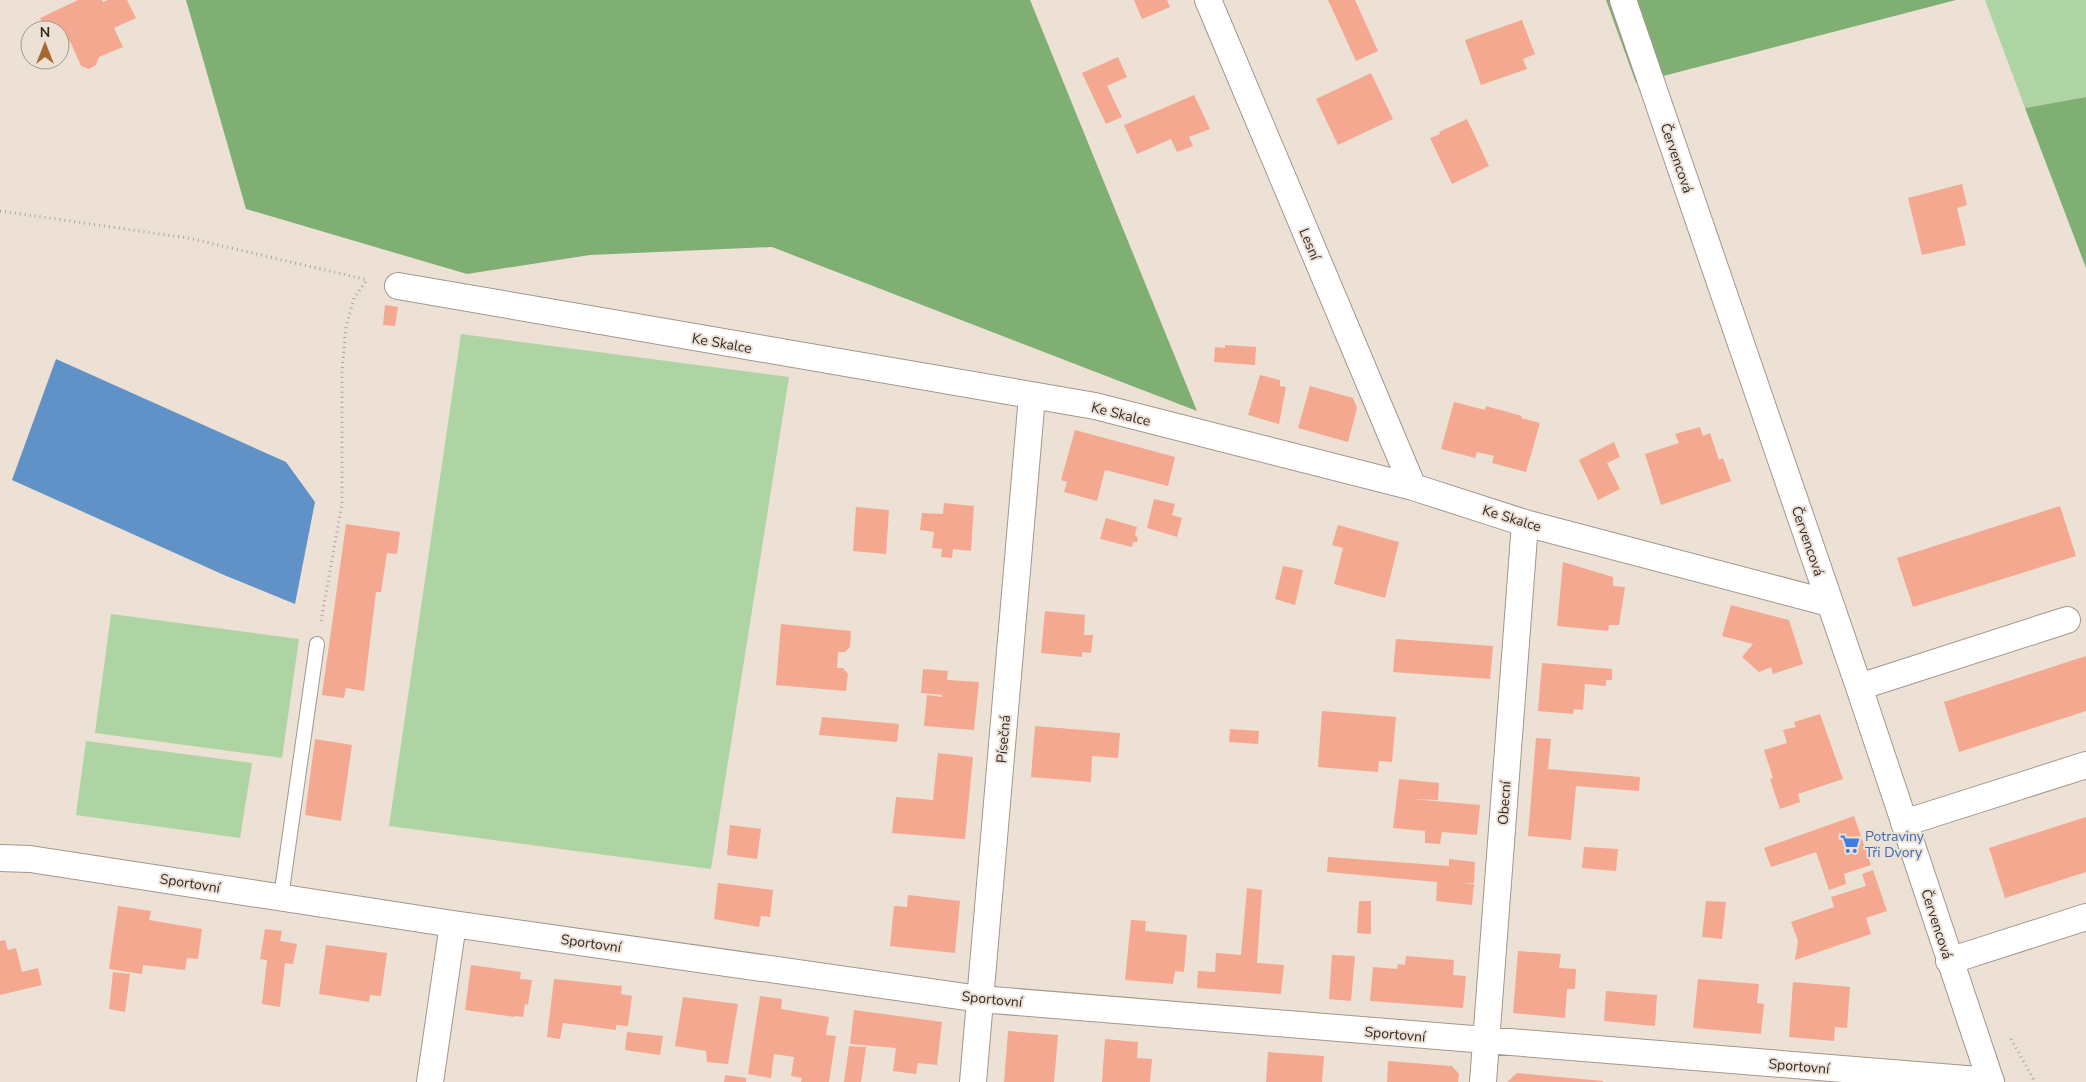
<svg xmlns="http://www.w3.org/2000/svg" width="2086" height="1082" font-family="'Nunito Sans',sans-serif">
	<rect width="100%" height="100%" fill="#ede0d5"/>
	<path fill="#aed4a4" d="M1985,0H2086V97L2025,108Z
		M461,334L789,377L711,869L389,826Z
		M111,614L299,639L282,758L95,733Z
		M86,741L252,763L240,838L76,815Z"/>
	<path fill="#80af73" d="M186,0H1030L1197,411L772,247L590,255L467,274L246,209Z
		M1606,0H1956L1636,83Z
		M2086,97V268L2025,108Z"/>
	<path fill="#6091c7" d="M56,359L286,462L315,502L295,604L224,575L12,480Z"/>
	<path fill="#f5a890" d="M78,0H102L103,2L108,0H127L136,18L114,28L123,47L99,57L96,65L89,69L81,66L70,41L60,45V30H46L40,18Z
		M1134,0H1167L1170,7L1142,19Z
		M1328,0H1355L1378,51L1356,61Z
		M1522,20L1535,54L1523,59L1527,69L1481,85L1465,40Z
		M1118,57L1127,77L1107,86L1122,117L1106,124L1082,73Z
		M1371,73L1393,119L1338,145L1316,99Z
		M1194,95L1210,129L1189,137L1193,146L1177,152L1171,139L1137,154L1124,125Z
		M1467,119L1489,166L1452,184L1430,138L1440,134L1439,132Z
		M1962,184L1967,205L1957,208L1966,245L1922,255L1908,198Z
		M385,305L398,307L395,326L383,325Z
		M1225,345L1256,347L1255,365L1214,362L1215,347L1225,348Z
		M1260,375L1280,380V386L1286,387L1279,424L1248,415Z
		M1310,386L1353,398L1357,408L1348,442L1298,428Z
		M1454,402L1485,410L1486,406L1522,416L1521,418L1540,423L1526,472L1492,463L1494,456L1477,452L1475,458L1441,449Z
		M1700,427L1703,436L1710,433L1719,460L1723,458L1731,481L1661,505L1645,454L1679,443L1675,434Z
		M1075,430L1175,457L1168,486L1105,470L1097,501L1064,492L1067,482L1061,480Z
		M1614,442L1620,457L1607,463L1620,489L1598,500L1579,460Z
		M1154,499L1175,504L1172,515L1182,518L1177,537L1147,528Z
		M944,503L974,506L971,551L953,549L952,558L941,557L942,549L932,548L934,532L920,530L922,513L943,514Z
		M2060,506L2076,556L1913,607L1897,558Z
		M856,507L889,510L886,554L853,551Z
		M1106,518L1137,527L1135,535L1138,538L1137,542H1133L1132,547L1100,539Z
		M346,524L400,532L397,554L387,553L381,592H376L364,691L346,688L344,698L322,695Z
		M1338,525L1399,542L1385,598L1334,584L1343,548L1332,545Z
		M1563,562L1613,577V586L1625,587L1619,625H1609L1608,631L1557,626Z
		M1283,566L1303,570L1295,605L1275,599Z
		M1731,605L1789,620L1803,664L1773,674L1771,667L1759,672L1742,657L1753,644L1722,636Z
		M1045,611L1085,615L1084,635H1093L1091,653L1082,652V657L1041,653Z
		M781,624L851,631L850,647L845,652H838L837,668H843L848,674L846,691L776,685Z
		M1396,639L1493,646L1490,679L1393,672Z
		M2086,656V711L1959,752L1944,702Z
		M1542,663L1612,669V680H1606V686L1585,684L1583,710L1574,709L1573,714L1538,711Z
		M923,669L948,671L947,680L979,682L974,730L924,726L927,695L942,697V695L921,693Z
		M1322,711L1396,717L1392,762L1379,761L1378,772L1318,767Z
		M1820,714L1843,779L1798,794L1800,802L1780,809L1770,779L1773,778L1764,750L1787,743L1783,730L1796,727L1794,722Z
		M822,717L899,724L897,742L819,735Z
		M1035,726L1120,733L1118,758L1092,756L1091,782L1031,777Z
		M1230,729L1259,731L1258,744L1229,742Z
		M1536,738L1551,739L1548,769L1640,777L1639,791L1576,786L1571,840L1528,836Z
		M315,739L352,745L341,821L305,815Z
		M938,753L973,757L965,839L892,833L896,797L933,800Z
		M1399,779L1439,783L1438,800L1412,799L1480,805L1477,835L1442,832L1440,844L1425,843V831L1393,828Z
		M1854,816L1871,865L1844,874L1846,884L1829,890L1816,852L1771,867L1764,848Z
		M2086,817V872L2005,898L1989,848Z
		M730,825L761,829L757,859L727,855Z
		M1584,847L1618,849L1616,871L1582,868Z
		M1328,857L1449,866V859L1475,862L1474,883H1460L1474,884L1472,905L1436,901L1437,882L1327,872Z
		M1873,870L1887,911L1866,918L1871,934L1795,960L1798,941L1791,922L1834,907L1831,897L1866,886L1862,874Z
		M718,883L773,890L770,917L761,916L759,927L714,919Z
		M1247,888L1262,890L1257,963L1284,965L1281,994L1197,988L1198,971L1215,972L1216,953L1241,955Z
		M908,895L960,901L955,953L890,946L894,906L907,907Z
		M1359,901H1371V934L1357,933Z
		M1706,901L1726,902L1722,939L1702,937Z
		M118,906L151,911L149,920L202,929L198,959L187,958L185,970L143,965L142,974L109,969Z
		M1131,920L1146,921L1145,931L1187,935L1184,972L1175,971L1173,984L1125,980Z
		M265,929L282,931L280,941L297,944L293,964L285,963L280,1007L262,1004L267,960L260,959Z
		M5,940L8,950L16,948L22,972L38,968L42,985L0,995V941Z
		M326,945L387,953L381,996L370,995L369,1002L319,994Z
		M1518,951L1561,954L1559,968L1576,969L1575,989H1567L1565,1018L1513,1013Z
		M1332,955L1355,956L1351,1001L1329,999Z
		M1406,956L1454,960L1453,975L1466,976L1463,1008L1370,1001L1373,967L1397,969L1398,964L1405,965Z
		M471,965L521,972L520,979L532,980L528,1005L525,1004L523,1017L515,1016V1017L465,1010Z
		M113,972L130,974L125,1012L109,1009Z
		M554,979L622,986L621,994L632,996L628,1026L616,1025V1030L563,1023L560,1039L547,1037Z
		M1698,979L1759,984L1757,1003L1764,1004L1761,1034L1693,1028Z
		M1793,982L1850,987L1847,1028L1835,1027L1834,1041L1789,1037Z
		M1606,991L1657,995L1655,1026L1604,1021Z
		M760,996L782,999L781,1009L829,1017L826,1035L836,1036L829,1082H801L802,1078L791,1076L794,1057L774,1054L771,1078L748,1074Z
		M683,997L738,1004L728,1064L707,1062L706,1051L675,1046Z
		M854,1010L942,1022L937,1065L918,1063L916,1074L893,1071L896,1048L850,1044Z
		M1008,1031L1058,1035L1054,1082H1004Z
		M627,1032L663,1036L660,1055L625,1050Z
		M1105,1039L1138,1042L1137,1058L1152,1059L1150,1082H1102Z
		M849,1046L866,1047L861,1082H844Z
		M1268,1052L1324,1056L1322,1082H1266Z
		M1388,1061L1452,1066L1459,1074L1458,1082H1387Z
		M1517,1073L1603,1081V1082H1507Z
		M725,1075L746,1078V1082H724Z"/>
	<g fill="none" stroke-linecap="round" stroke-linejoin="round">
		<defs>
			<path id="service" d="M281,897L317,644"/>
			<path id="minor" d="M1208,0L1413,487
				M1623,0L1859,687L1991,1082
				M398,286L1095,406L1413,487L1525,523L1829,603
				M1859,687L2067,620
				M1904,823L2086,765
				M0,858L30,859L453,924L980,999L1991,1081
				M1949,961L2086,917
				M430,1082L453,924
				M973,1082L1032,396
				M1483,1082L1525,523"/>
		</defs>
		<use href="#service" stroke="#a3968c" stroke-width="16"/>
		<use href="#minor" stroke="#a3968c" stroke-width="28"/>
		<path stroke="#ada39b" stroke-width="3" stroke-dasharray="1 4" stroke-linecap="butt" d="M0,211L188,238L368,280
			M321,621L342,504V370L346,327L354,298L367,280
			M2011,1039L2035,1082"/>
		<use href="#service" stroke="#fff" stroke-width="14"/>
		<use href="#minor" stroke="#fff" stroke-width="26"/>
	</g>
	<defs>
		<symbol id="supermarket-bare" viewBox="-9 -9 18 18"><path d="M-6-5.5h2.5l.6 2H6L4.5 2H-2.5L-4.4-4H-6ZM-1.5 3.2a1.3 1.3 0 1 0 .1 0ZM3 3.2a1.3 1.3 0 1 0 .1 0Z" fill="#3f7fe0" stroke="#ede0d5" stroke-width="2.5" paint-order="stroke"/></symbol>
	</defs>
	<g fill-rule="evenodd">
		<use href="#supermarket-bare" x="1836" y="830" width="28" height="28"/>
	</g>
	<g text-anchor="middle" stroke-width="4" stroke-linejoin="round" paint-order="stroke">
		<g font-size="14" fill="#302b27" stroke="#ede0d5">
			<text transform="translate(1677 158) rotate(71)" y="5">Červencová</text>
			<text transform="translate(1310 244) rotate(67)" y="5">Lesní</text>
			<text transform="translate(722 343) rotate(10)" y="5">Ke Skalce</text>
			<text transform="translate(1121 414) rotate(14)" y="5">Ke Skalce</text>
			<text transform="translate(1512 518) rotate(17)" y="5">Ke Skalce</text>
			<text transform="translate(1808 541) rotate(71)" y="5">Červencová</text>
			<text transform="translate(1003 739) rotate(-85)" y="5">Písečná</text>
			<text transform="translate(1504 803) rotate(-86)" y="5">Obecní</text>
			<text transform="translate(190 883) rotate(9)" y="5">Sportovní</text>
			<text transform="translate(1937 924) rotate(72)" y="5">Červencová</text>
			<text transform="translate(591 943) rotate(8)" y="5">Sportovní</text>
			<text transform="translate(992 999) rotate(6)" y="5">Sportovní</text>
			<text transform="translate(1395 1034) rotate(5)" y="5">Sportovní</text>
			<text transform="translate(1799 1066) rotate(5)" y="5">Sportovní</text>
		</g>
		<g font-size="14" fill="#366cbe" stroke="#ede0d5" text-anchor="start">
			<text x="1865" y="841">Potraviny<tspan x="1865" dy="16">Tři Dvory</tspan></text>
		</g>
	</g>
	<g transform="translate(45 45)"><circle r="24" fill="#ede0d5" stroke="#a1988f"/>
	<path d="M0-4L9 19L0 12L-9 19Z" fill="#a6682e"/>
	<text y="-8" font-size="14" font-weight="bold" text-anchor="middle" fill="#302b27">N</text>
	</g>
</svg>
